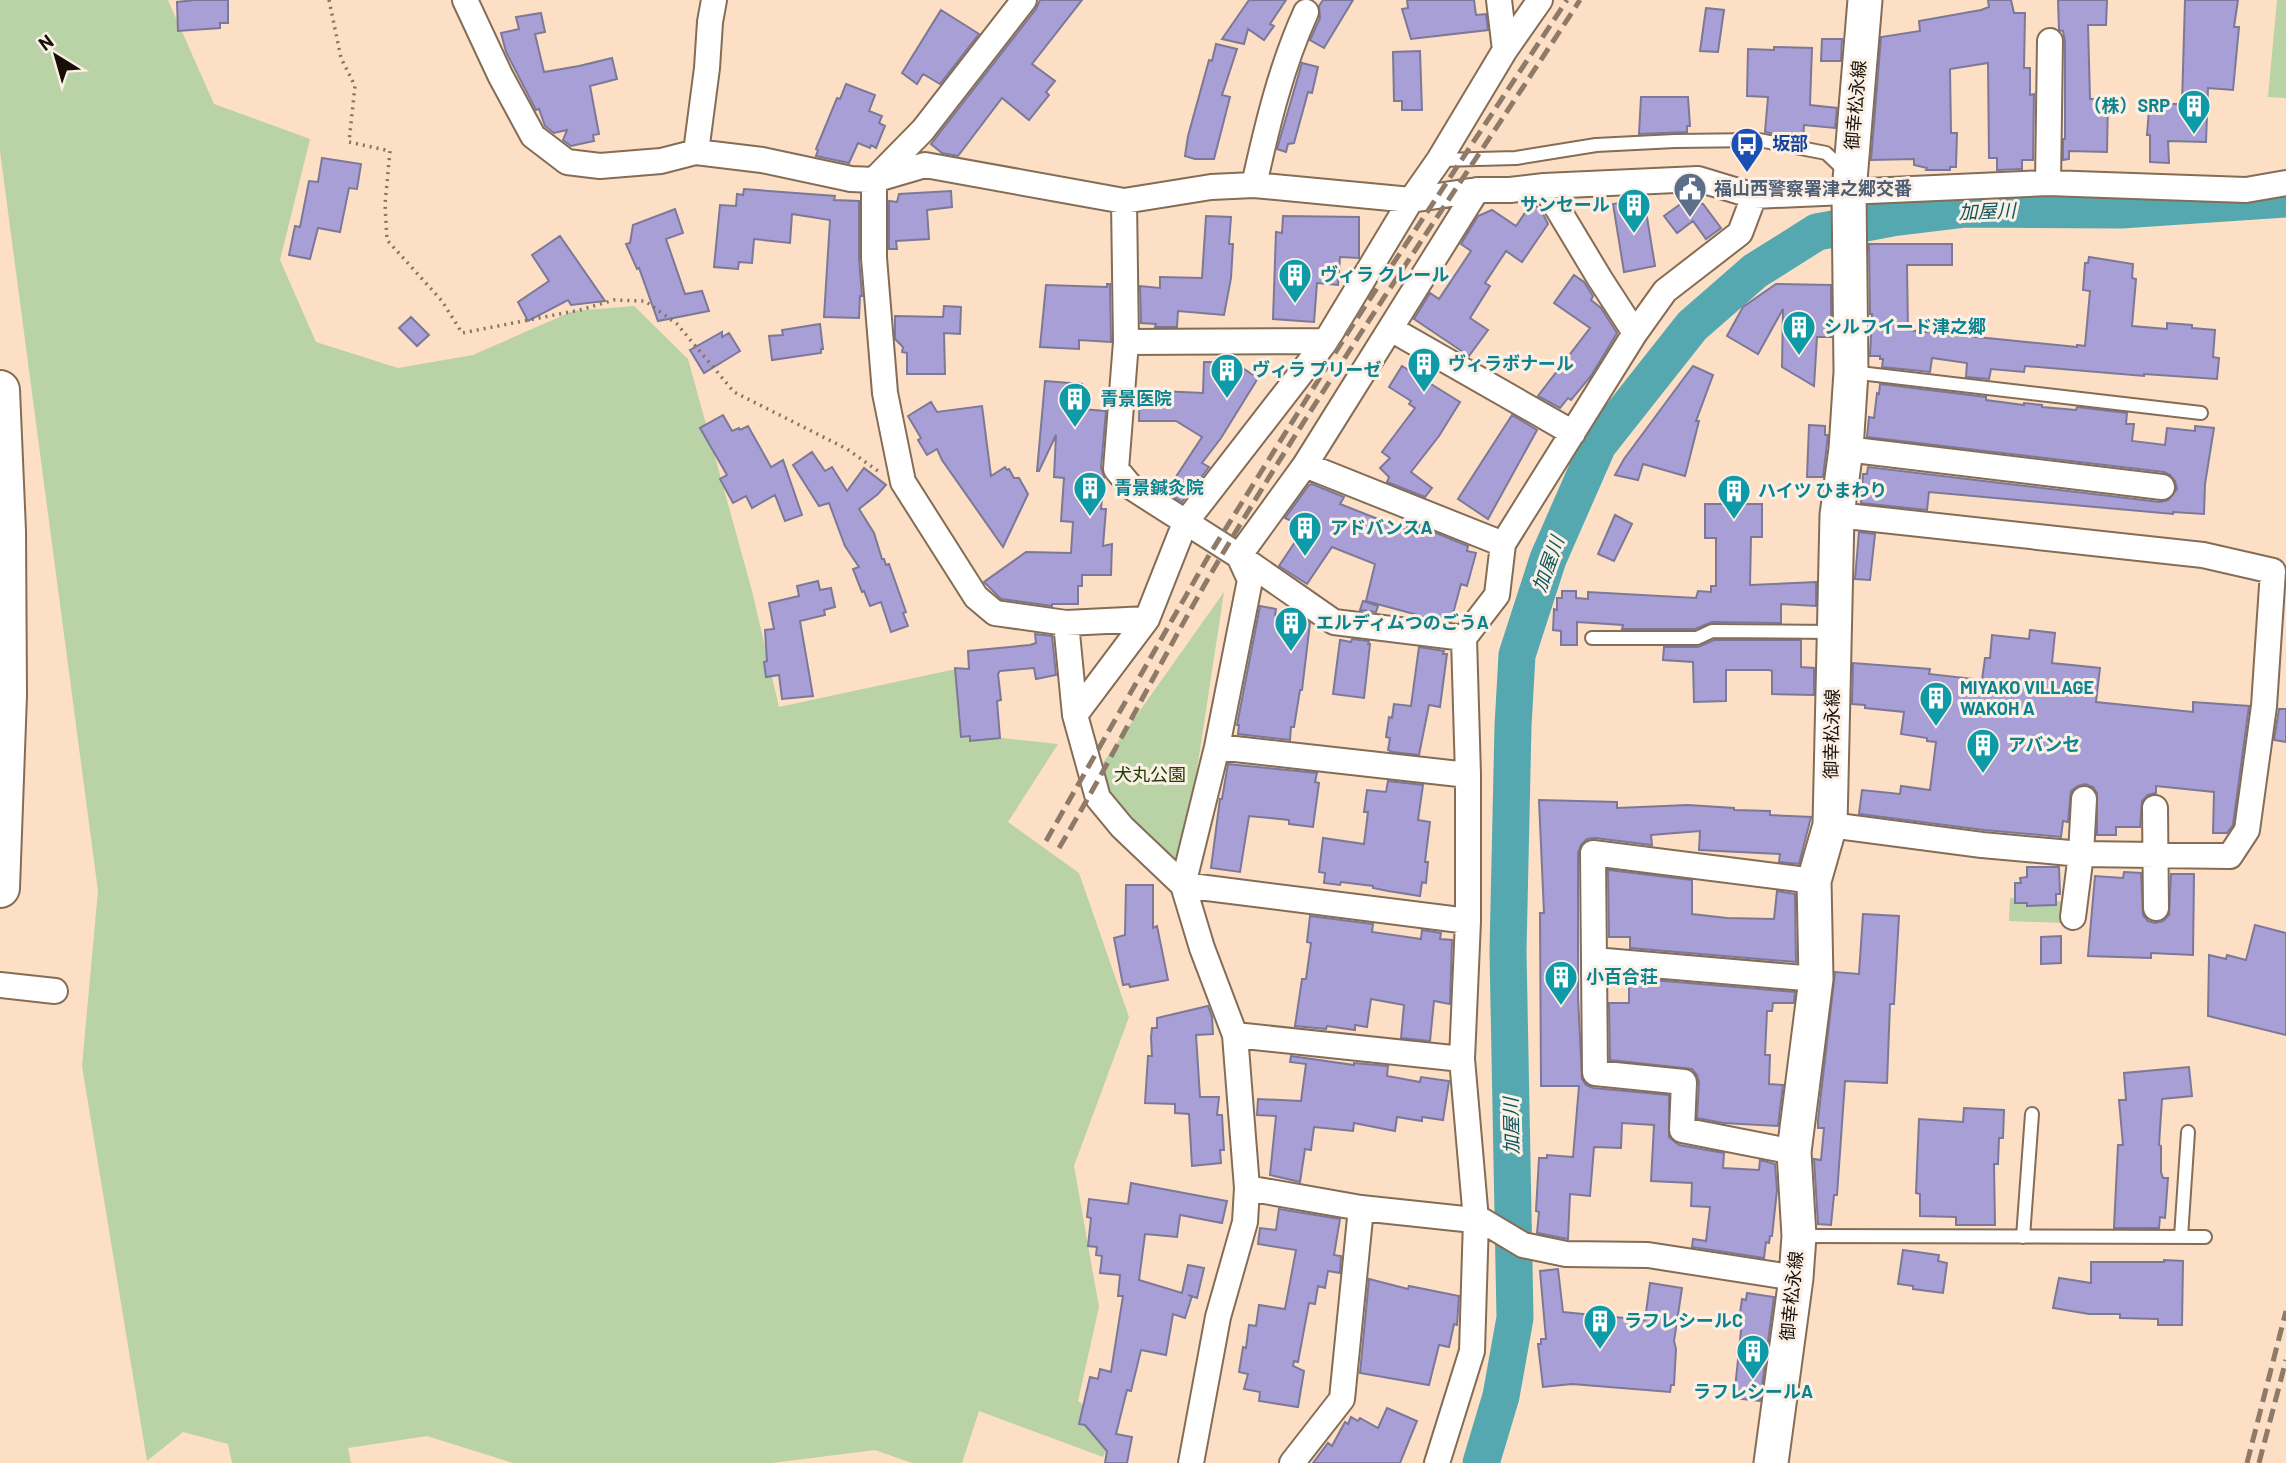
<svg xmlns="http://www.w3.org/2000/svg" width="2286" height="1463" font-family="Barlow,'Noto Sans JP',sans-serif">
	<rect width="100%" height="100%" fill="#fcdfc5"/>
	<path fill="#b9d2a6" d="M0,0H168L214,104L310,139L280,260L316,342L398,368L473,355L573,311L634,306L688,359L752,591L779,707L956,669L965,734L1058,744L1008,822L1079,873L1129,1017L1074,1166L1099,1307L1078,1401L1117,1430L1103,1457L979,1411L962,1463H912L875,1450L772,1463H513L427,1436L348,1448L351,1463H232L228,1444L183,1432L147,1461L82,1066L98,891L0,151Z
		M2277,0H2286V98L2268,97Z
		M1224,592L1184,855L1179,859L1172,860L1113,804L1103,787L1100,767Z
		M2010,898L2067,902L2065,923L2009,921Z"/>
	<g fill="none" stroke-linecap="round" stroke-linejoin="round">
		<path stroke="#55a8b0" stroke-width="37" d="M1481,1463L1501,1396L1515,1318L1508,951L1513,726L1517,655L1548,559L1598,445L1692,326L1755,271L1817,232L1892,218L1966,209L2121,210L2286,199"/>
	</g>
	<path fill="#a89fd7" stroke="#7c7897" stroke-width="2" d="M195,0H228V23H220V28L178,31L177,2Z
		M1040,0H1082L1032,64L1055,81L1046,92L1049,95L1029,120L1002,98L958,156L942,153L931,144L1036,9Z
		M1249,0H1286L1270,24L1274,26L1264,40L1248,29L1244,44L1222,39Z
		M1323,0H1353L1324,48L1310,40L1320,18L1319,6Z
		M1407,0H1474L1476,15L1486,14L1488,30L1411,39L1402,9L1408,8Z
		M1988,0H2011L2014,13H2025L2024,68H2030V95L2034,94L2033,160H2022V169L1997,170V158H1989L1988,63L1950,69L1951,133H1957L1956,167H1950V170H1926L1927,168L1914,165V159L1871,160L1881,37L1920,31L1919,21L1981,10L1989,7Z
		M2058,0H2107L2106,25H2088L2090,99H2108L2107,152L2069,151V159L2063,160V139H2065V41L2063,31L2059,30Z
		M2185,0H2238L2234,27H2239L2233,90L2208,88L2206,142L2168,141L2169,163L2150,162V135H2147L2149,110L2154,109V104H2182Z
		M1706,8L1724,10L1718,52L1700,51Z
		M941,10L979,34L940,84L923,74L917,84L902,73Z
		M541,13L545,32L535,34L544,72L579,66L612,58L617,79L590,86L599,134L593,135L594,141L571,146L563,140L567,130L554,133L545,126L539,109L536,110L506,52L501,33L519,29L516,17Z
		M1822,39H1842L1841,61H1821Z
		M1216,44L1237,49L1222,95L1230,97L1214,159H1195L1185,156L1188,136L1209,60L1212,61Z
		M1774,47L1812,48L1810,105L1837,108L1835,128L1804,125L1803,140L1765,132L1768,97L1747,96L1748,49L1774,50Z
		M1420,51L1422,110H1402V101H1394L1393,52Z
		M1302,63L1318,67L1312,93L1308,92L1294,143L1288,144L1286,152L1277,149Z
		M846,84L875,95L869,111L882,116L879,123L885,126L876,148L871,145L870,148L858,143L849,163L816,156L818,150L816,149L837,98L840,99Z
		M1641,97H1688L1690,126H1687V132L1639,134Z
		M322,158L361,164L357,189L349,188L340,232L318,228L310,259L289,255L295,226L300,227L309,181L318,182Z
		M744,189L835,196L834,200L859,201V258L862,296H860L859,318L824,317L830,220L792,214L790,243L754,239L752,263L739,262L738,269L714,267L720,205L736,206L737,194L743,195Z
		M951,191L952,207L927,210L929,239L896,241L897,249H889V201L897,202L899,194Z
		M1644,199L1655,266L1624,272L1613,204Z
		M1686,200L1703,204L1721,228L1706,239L1693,221L1677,233L1664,216Z
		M1536,206L1541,210L1548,224L1522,262L1506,251L1485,283L1490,286L1470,318L1488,330L1469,356L1414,319L1430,293L1439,299L1471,251L1461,244L1478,216L1492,210L1516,226L1529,207Z
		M675,209L683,233L666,239L685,294L702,291L709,311L658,321L639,268L637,269L626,244L630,243L633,225Z
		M1206,216L1231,217L1229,244H1233L1231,278L1224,315L1178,311L1177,327H1155L1156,324L1141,323L1140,286L1160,288V277L1202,278Z
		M1283,216L1359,217V258L1340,257L1338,285L1317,283L1314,322L1273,319L1276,232L1282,233Z
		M560,236L605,301L571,305L568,300L528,321L518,302L549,281L532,255Z
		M1869,244H1952V265H1907L1908,330L2077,347V345L2085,346L2090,291L2083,290L2085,263H2088L2089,257L2133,264L2132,278L2136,279L2132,326L2167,329V323L2192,325V328L2215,330L2213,357L2219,358L2217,379L2144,374V376L2025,366L2024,372L1991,369L1989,379L1966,377L1967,363L1932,358L1930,372L1882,367L1883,359H1880V356H1870L1872,314H1870Z
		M1574,275L1584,282L1593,296L1591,300L1601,308L1617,333L1591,376L1571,400L1568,398L1560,408L1538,396L1590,328L1554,303Z
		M1107,284H1110L1111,342L1079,340V349L1040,347L1046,285L1107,287Z
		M1776,284L1831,285V337H1817L1814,386L1782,367L1783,309L1758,354L1727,336L1743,307Z
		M944,306L961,307L960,334L944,333L945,374H907V353L902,352L903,347L895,339V316L943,317Z
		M411,317L429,335L417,346L399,328Z
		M820,324L823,349H821V353L772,360L769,336L783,335L782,330Z
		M722,332V337L729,333L740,351L704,373L690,350Z
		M1215,359L1230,360L1258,378L1221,438L1202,463L1209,467L1182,502L1166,492L1202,437L1176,421H1139L1140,390L1203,393L1204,362H1215Z
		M1402,366L1460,402L1439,436L1411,472L1432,488L1425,497L1387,482L1389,477L1380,468L1390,458L1382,452L1415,408L1409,404L1411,401L1389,387Z
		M1693,366L1713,375L1696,421H1699L1685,476L1643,464L1638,480L1615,475L1624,459Z
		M1045,381L1082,384L1080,409L1106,411L1101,468L1104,476L1101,509H1106L1103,546L1112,544L1111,575H1082V586H1078V604H1052V606L1001,599L984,582L1026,552L1071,553L1073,522L1061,521L1064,478L1054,477L1056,435L1039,471H1037Z
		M1880,384L1986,397V400L2024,405V403L2042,405V407L2076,410L2077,407L2127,413L2126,424H2134L2132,441L2165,445L2167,428L2195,431V426L2214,428L2205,484L2204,514L2173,512V514L1929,492L1927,510L1861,503L1863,474H1867L1868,467L2160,502L2168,500L2177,489L2175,481L2170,475L2164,472L1867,437L1869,417L1874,418L1877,393L1879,394Z
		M931,402L937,412L982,406L991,476L1005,467L1007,470L1009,469L1014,478H1019L1028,494L1003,547L942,460L937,449L927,455L918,440L921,438L908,416Z
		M723,415L732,431L739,428L740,430L748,426L771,467L783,460L802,515L785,521L775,495L752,508L746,496L733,503L720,479L727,475L700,428Z
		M1512,415L1537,430L1488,519L1458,499Z
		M1809,425L1825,426V435H1828L1823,477H1807Z
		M812,452L825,471L832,467L847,491L864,468L886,485L878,494L859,509L874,533L882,559H884L886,565L889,564L906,612L903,613L908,626L891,632L881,602L870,606L864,591L862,592L853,569L859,567L845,546L829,503L819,506L793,465Z
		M1312,484L1344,497L1340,504L1406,530L1409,522L1468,546L1467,551L1476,553L1467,586L1461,584L1451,621L1418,617V615L1366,601L1375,564L1332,547L1307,584L1279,566L1305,527L1285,518L1309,485Z
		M1705,504H1762V537H1751L1750,585L1816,582V606L1781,604V623L1712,622L1695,629H1622L1623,625L1577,622V645H1561V631L1553,630L1554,609L1557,610V598H1562V591H1576V598L1588,599V592L1696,598L1698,591L1711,592V586H1716V538H1705Z
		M1615,515L1632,524L1614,561L1598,554Z
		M1859,532L1875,534L1870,580L1855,579Z
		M818,581L820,590L831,588L835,607L824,610L825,615L800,621L813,696L782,699L779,675L766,677L764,662L767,661L765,630L774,629L769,603L799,596L797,586Z
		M1363,601L1378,606L1376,612L1360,610Z
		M1260,606L1276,609L1275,615L1303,619L1310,623L1302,690H1300L1294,727H1291L1290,740L1238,734L1239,725H1237Z
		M2030,630L2055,633L2052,663L2100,668L2096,702L2193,712V702L2249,706L2233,825L2227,833H2213L2214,792L2156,786V793L2148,795L2142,801L2140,827H2116V835H2097V793L2093,787L2085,784L2078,786L2071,791L2068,822L2063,821L2061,837L1984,830L1859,814L1862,790L1900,794L1901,786L1930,790L1936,742L1927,741V738L1901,734L1904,712L1865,708V705L1852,704L1853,663L1930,669L1929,674L1982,680L1985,658H1990L1992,635L2029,639Z
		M1035,634L1052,636L1056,675L1036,679L1034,668L1000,671L998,674L1001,700L997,701L1000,738L970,741V736L961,737L955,668L969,669L968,651L1030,645L1036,643Z
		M1352,639L1369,641L1368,644H1370L1364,698L1333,694L1340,640L1351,642Z
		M1714,640H1801V667L1814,668V695L1772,694V671L1769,670H1726V701L1694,702L1693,662L1663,660L1664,647H1698Z
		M1419,647L1444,651L1443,654H1447L1440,707L1429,705L1419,755L1392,752L1388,750L1390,738L1386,737L1389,717L1392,718L1394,704L1411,706Z
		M2279,709H2286V742L2274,740Z
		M1228,764L1317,773L1315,782L1319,783L1313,827L1289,824V820L1249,816L1240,872L1211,868L1220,799H1222Z
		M1388,781L1423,785L1418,820L1430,822L1425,862H1428L1426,883L1422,882L1420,896L1388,891L1373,888V886L1341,882L1340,885L1324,883L1325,873L1319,872L1323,838L1364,844L1368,812H1364L1367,790L1386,792Z
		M1539,800L1617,802V808L1688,805L1734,808V810L1770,811V815L1811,817L1799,864L1779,862L1780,854L1699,850L1700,831L1651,835L1652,845L1595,838L1587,839L1581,845L1578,853V996L1582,1079L1586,1085L1593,1088L1669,1095V1137L1679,1145L1724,1153L1723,1168L1759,1170L1760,1160L1775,1164L1777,1190L1772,1236H1770L1769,1243L1766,1242L1764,1258L1692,1247L1693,1239L1706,1241L1710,1207L1691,1206L1692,1183L1651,1181L1654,1125L1622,1123L1621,1148L1594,1147L1590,1196L1570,1194L1568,1239L1537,1233L1539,1212L1536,1211L1539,1158H1547V1155L1573,1157L1579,1086H1541L1540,913H1544Z
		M2027,867H2059L2060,894H2056V905L2027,906V903H2015V883H2021L2020,878L2027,877Z
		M1608,870L1692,880V914L1727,918L1774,919L1777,891L1795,894L1796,962L1630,948V937H1609Z
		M2124,872L2141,873L2143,915L2148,921L2155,923L2163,921L2169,915L2171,874H2194L2193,955L2151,953V958L2088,956L2095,876L2123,878Z
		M1126,885H1153V928L1157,926L1168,980L1130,987L1129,984L1123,985L1114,938L1125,935Z
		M1863,914L1899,916L1894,1004H1890L1887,1083L1845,1081L1837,1195H1834L1831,1225L1818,1224L1814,1159L1821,1160L1824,1128H1818V1120L1835,972L1859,974Z
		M1310,916L1373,924L1372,932L1421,939L1422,930L1441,933L1440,939L1452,940L1450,1004L1434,1001L1430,1041L1401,1038L1404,1005L1371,999L1367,1027L1355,1025V1030L1327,1026L1326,1029L1295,1026L1302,979H1306L1311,943L1307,942Z
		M2255,925L2286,933V1035L2208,1016L2209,955L2226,959L2227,955L2246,960Z
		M2061,936V963L2041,964V937Z
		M1629,978L1795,992L1794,1003H1773L1772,1011H1767L1765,1055H1770L1769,1084L1783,1085L1778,1126L1723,1123L1697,1118L1699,1082L1697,1075L1692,1069L1610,1060L1609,1003H1629Z
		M1208,1006L1212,1017L1213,1034L1196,1035L1200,1097H1219L1217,1115H1222L1224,1150H1220L1221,1163L1192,1166L1189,1114L1175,1113V1104L1145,1103L1148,1056H1152L1151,1037L1152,1028H1157V1018Z
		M1291,1056L1354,1065V1063L1388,1066L1387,1076L1420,1082L1421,1077L1449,1081L1443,1120L1422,1117V1121L1397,1117L1395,1131L1354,1123L1353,1131L1314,1127L1311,1150L1305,1149L1300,1182L1270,1175L1276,1116L1257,1115L1258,1099L1301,1101L1306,1064L1290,1062Z
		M2189,1067L2192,1096L2162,1099L2159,1145L2161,1146V1172L2163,1178H2168L2165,1218L2160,1217L2159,1228H2114L2118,1145H2123L2119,1100H2126L2124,1073Z
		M1964,1108L2004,1110L2003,1138H1999L1998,1164H1994L1995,1225H1956V1217L1920,1216V1194L1916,1193L1919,1119L1963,1122Z
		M1131,1183L1227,1201L1222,1223L1180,1215L1177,1237L1145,1234L1139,1280L1182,1293L1188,1265L1204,1268L1197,1298L1188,1295L1192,1296L1185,1318L1173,1314L1166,1355L1141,1350L1131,1391L1127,1390L1116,1434L1132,1437L1127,1463H1105L1107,1451L1085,1425L1079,1424L1090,1377L1098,1379L1100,1369L1111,1372L1123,1296H1118L1120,1275L1100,1273L1102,1256L1096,1255L1097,1247L1088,1246L1091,1218L1087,1217L1089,1199L1128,1204Z
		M1279,1209L1340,1219L1334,1255L1341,1256L1340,1273L1328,1271L1325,1288L1318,1286L1315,1304L1309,1303L1298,1362L1294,1361L1293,1366L1304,1371L1298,1407L1259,1401L1260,1392L1244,1389L1248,1374L1239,1372L1243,1347L1246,1348L1249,1325L1256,1326L1259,1305L1285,1309L1296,1250L1258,1244L1260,1228L1276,1230Z
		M1903,1250L1939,1255L1938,1261L1947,1263L1943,1293L1913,1289V1286L1898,1284Z
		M2164,1260L2183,1261L2182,1325H2158V1319L2120,1318V1314H2089L2053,1308L2059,1278L2091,1283V1262H2164Z
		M1558,1269L1563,1312L1645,1320L1650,1283L1682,1288L1674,1341L1676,1349L1674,1385H1671L1670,1392L1572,1384L1543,1387L1538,1344H1541V1339H1546L1540,1271Z
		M1369,1279L1408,1289L1409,1286L1459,1296L1457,1325L1454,1324L1449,1347L1439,1345L1429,1385L1360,1373Z
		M1747,1293L1774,1297L1760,1401L1734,1398L1742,1321L1739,1320L1742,1299L1746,1300Z
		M1387,1408L1417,1421L1400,1463H1313L1328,1443L1332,1446L1345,1422L1348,1424L1351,1417L1358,1421L1360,1418L1378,1428Z"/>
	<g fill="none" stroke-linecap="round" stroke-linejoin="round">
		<defs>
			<path id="lane" d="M1440,160L1516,158L1596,145L1675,141L1759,140L1826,153L1845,171
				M1851,372L2201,413
				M1592,638H1697L1712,631L1834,632
				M1799,1236L2205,1237
				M2023,1237L2032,1114
				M2181,1237L2188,1132"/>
			<path id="street" d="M465,0L500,75L533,136L567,162L600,166L661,161L696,152L762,160L851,179L874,180L925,165L1124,201L1211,187L1254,185L1411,200L1477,190H1510L1544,186L1698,179L1754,196L2048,183L2246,190L2286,183
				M1024,0L923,130L874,180V258L885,393L903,482L976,597L995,613L1066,623L1147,619
				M1499,0L1505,50
				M696,152L707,68L710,22L714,0
				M2048,183L2050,41
				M1254,185C1267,126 1281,67 1306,12
				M1544,186L1600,279L1635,333
				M1124,201L1126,342L1116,469L1131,487L1239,556L1334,622L1464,638
				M1391,329L1573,433
				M1126,342L1326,341
				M1846,449L2162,487
				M1305,465L1503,544
				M1066,623L1075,715L1098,798L1122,827L1183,885L1202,948L1235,1035L1247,1188L1245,1222L1218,1317L1191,1463
				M1075,715L1147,619L1185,523L1326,341L1411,200L1439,160L1505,50L1540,0
				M1217,747L1468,775
				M2155,808L2156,908
				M1830,825L1982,845L2081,854L2230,856L2247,830L2264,706L2273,571L2203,555L1837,515
				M2073,917L2081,854L2084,799
				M1468,921L1183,885L1217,747L1250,580L1239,556L1305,465L1477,190
				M1594,960L1816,979
				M0,985L55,991
				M1235,1035L1462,1059
				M1794,1152L1682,1130L1684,1082L1595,1073L1593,853L1814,881
				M1247,1188L1361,1208L1483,1221L1523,1245L1566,1254L1648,1255L1796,1278
				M1292,1463L1342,1399L1361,1208
				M1437,1463L1472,1351L1476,1220L1462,1059L1468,921V775L1464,638L1497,595L1503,544L1635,333L1665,291L1740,233L1754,196"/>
			<path id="secondary" d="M1771,1463L1796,1278L1799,1236L1794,1152L1816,979L1814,881L1830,825L1837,515L1846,449L1851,372L1849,192L1865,0"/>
			<path id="highway" d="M0,390L6,531L7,695L0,888"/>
		</defs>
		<use href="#lane" stroke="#856c55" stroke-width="16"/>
		<use href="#street" stroke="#856c55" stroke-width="28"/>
		<use href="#secondary" stroke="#856c55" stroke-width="37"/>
		<use href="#highway" stroke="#856c55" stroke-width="42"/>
		<path stroke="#867362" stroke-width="3.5" stroke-dasharray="2 5" stroke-linecap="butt" d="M329,0L341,58L355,86L349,142L390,151L385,204L387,240L442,301L462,333L580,310L614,300L645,301L677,324L734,392L847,449L878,471"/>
		<use href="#lane" stroke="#fff" stroke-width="12"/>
		<use href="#street" stroke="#fff" stroke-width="24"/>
		<use href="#secondary" stroke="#fff" stroke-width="33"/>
		<use href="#highway" stroke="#fff" stroke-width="38"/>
		<path stroke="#8d7a68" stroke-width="5" stroke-dasharray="14 7" stroke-linecap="butt" d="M1046,841L1208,557L1352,326L1567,0
			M1059,848C1120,746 1171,639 1232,538C1342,355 1464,179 1580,0
			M2247,1463L2286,1311
			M2259,1463L2286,1360"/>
	</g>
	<defs>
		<symbol id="building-pin" viewBox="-11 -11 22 30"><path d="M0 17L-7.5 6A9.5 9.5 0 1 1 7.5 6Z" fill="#0f9aa8" stroke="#fbf0e5"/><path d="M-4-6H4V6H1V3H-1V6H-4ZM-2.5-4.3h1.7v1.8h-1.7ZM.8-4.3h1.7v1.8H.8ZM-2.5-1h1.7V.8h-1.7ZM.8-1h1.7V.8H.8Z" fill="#fff"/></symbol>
		<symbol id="bus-pin" viewBox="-11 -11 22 30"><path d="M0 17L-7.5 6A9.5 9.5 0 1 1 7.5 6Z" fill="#1a4fb4" stroke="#fbf0e5"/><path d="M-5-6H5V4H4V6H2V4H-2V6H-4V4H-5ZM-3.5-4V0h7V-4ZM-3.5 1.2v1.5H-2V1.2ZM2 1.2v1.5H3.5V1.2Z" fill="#fff"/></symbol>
		<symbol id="civic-pin" viewBox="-11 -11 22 30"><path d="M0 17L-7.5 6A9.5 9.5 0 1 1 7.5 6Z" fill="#5c6f8a" stroke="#fbf0e5"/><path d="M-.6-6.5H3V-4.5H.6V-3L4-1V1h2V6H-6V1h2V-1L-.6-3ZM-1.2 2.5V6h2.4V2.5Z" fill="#fff"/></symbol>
	</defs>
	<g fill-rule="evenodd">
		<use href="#building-pin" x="2175" y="87" width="38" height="52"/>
		<use href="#bus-pin" x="1728" y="125" width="38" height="52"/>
		<use href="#civic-pin" x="1671" y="170" width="38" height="52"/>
		<use href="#building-pin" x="1615" y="186" width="38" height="52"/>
		<use href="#building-pin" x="1276" y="256" width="38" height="52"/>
		<use href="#building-pin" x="1780" y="308" width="38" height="52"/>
		<use href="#building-pin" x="1405" y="345" width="38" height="52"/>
		<use href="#building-pin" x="1208" y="351" width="38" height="52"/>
		<use href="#building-pin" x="1056" y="380" width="38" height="52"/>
		<use href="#building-pin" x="1071" y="469" width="38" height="52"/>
		<use href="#building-pin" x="1715" y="472" width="38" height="52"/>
		<use href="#building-pin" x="1286" y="509" width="38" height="52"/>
		<use href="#building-pin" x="1272" y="604" width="38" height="52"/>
		<use href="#building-pin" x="1917" y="679" width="38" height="52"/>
		<use href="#building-pin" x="1964" y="726" width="38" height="52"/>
		<use href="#building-pin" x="1542" y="958" width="38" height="52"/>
		<use href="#building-pin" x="1581" y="1302" width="38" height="52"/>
		<use href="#building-pin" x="1734" y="1332" width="38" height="52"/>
	</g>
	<g text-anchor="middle" stroke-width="6" stroke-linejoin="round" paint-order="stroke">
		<g font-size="18" fill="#170e05" stroke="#fbf0e5">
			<text transform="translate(1856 105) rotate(-85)" y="6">御幸松永線</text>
			<text transform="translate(1832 734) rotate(-89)" y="6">御幸松永線</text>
			<text transform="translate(1792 1296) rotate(-84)" y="6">御幸松永線</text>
		</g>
		<g font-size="18" font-weight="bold" fill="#0d838f" stroke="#fbf0e5" text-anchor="start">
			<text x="2170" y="112" text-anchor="end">（株）SRP</text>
			<text x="1610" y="211" text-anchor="end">サンセール</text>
			<text x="1320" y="281">ヴィラ クレール</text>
			<text x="1824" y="333">シルフイード津之郷</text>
			<text x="1448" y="370">ヴィラボナール</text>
			<text x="1252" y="376">ヴィラ プリーゼ</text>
			<text x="1100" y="405">青景医院</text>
			<text x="1114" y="494">青景鍼灸院</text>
			<text x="1758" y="497">ハイツ ひまわり</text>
			<text x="1330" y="534">アドバンスA</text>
			<text x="1316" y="629">エルディムつのごうA</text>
			<text x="1960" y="694">MIYAKO VILLAGE<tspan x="1960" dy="21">WAKOH A</tspan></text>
			<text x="2008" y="751">アバンセ</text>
			<text x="1586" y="983">小百合荘</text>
			<text x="1624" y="1327">ラフレシールC</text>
			<text x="1753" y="1398" text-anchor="middle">ラフレシールA</text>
		</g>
		<g font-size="18" font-weight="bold" fill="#164399" stroke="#fbf0e5" text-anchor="start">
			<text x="1772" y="150">坂部</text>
		</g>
		<g font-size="18" font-weight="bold" fill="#4e5e75" stroke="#fbf0e5" text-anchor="start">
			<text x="1714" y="195">福山西警察署津之郷交番</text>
		</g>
		<g font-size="18" fill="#233d02" stroke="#fbf0e5">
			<text x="1150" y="781">犬丸公園</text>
		</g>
		<g font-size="19" font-style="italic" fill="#0c565c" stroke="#fbf0e5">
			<text transform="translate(1987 211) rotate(-2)" y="7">加屋川</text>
			<text transform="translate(1548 564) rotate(-70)" y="7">加屋川</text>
			<text transform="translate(1511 1126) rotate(-91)" y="7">加屋川</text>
		</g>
	</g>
	<g transform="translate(56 56) rotate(323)" stroke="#fbf0e5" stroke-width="5" paint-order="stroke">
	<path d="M0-5L12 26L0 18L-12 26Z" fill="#170e05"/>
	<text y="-10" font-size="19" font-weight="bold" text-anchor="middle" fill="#170e05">N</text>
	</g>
</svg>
